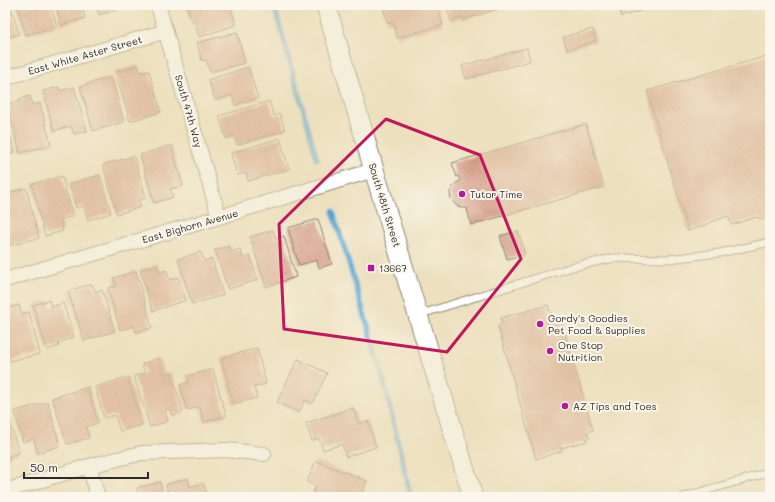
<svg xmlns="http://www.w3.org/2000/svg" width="775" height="502" font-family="Mali,sans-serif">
	<defs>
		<pattern id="building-back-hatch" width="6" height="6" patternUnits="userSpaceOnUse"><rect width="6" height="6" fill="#d9a08a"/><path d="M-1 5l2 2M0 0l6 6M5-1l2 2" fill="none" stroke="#b08371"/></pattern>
	</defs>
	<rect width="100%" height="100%" fill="#fbf7ec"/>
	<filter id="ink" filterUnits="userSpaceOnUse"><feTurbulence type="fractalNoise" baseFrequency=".025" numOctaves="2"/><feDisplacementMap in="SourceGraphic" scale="8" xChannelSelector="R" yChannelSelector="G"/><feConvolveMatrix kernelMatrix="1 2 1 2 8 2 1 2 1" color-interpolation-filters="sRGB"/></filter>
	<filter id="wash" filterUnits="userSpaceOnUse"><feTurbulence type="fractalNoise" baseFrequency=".012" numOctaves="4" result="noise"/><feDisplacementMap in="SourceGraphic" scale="16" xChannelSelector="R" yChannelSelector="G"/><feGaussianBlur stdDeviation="0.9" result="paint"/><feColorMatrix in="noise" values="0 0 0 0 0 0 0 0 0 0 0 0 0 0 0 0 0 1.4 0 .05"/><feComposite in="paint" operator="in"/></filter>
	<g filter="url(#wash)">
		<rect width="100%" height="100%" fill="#ece0be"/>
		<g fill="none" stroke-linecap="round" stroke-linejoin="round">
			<path stroke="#57a5d1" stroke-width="5" d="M274,5L317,159
				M333,211L380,366L411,497"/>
		</g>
		<g id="blocks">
			<path fill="url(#building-back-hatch)" d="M5,5H10L19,34L5,39Z
				M17,5H50L57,26L26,35Z
				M56,5H89L90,7L83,9L85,18L61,25Z
				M96,5H114L116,10L99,15Z
				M195,5H230L236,25L199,37L195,22L192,23L187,7Z
				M382,5H437L443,25L397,38L393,22L388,24Z
				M446,5H505V7L463,20L462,17L451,21Z
				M618,5H658L621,17Z
				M593,29L596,41L567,50L563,37Z
				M237,32L245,63L210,72L206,60L202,61L197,43Z
				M527,48L530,61L466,79L462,66Z
				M770,55V220H765L756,217L732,225L728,216L688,231L647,91Z
				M138,65L141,73L149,71L161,112L130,121L115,72Z
				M248,67L258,98L235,105L232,95L215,100L208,80Z
				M111,77L124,122L93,131L80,86Z
				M59,87L60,91L74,87L87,131L74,134L71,126L54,131L43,91Z
				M30,96L32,105L40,103L51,145L20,153L7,104L20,101L19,99Z
				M269,101L274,116L280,114L285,130L237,145L234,136L226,139L219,116Z
				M5,121L15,152L5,155Z
				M586,124L604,187L471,225L467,208H461L456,205L451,199L450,193L452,188L455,184L460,181L459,176L457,177L452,163Z
				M280,138L289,169L248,181L246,173L237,175L231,153Z
				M171,145L183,186L170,189L173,197L154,203L140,155Z
				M134,156L146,198L138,200L141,207L117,214L103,165Z
				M100,175L111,213L88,220L84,206L76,208L69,184Z
				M62,176L73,216L60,220L63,231L45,236L32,184Z
				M26,188L39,238L7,246L5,236V194Z
				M318,219L332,264L319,268L317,260L299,265L288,228Z
				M273,230L276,239L284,236L296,277L266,287L250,237Z
				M518,231L525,254L507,259L500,236Z
				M229,246L231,252L240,249L243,258L250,256L258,280L228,289L215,250Z
				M201,252L204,261L212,259L223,295L192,304L178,259Z
				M157,264L160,272L166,270L170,280L178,277L186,300L153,311L140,270Z
				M136,271L152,328L136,332L134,326L120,330L108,288L116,286L113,278Z
				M92,284L95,292L102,290L115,331L84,341L68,291Z
				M49,300L51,307L63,303L74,337L58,343L59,346L47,350L33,305Z
				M19,305L21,314L29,312L40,354L9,361L5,345V309Z
				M548,305L552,319L560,317L593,430L587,432L589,438L586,439L587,441L561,448L562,451L536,459L498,326L502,322L501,318Z
				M257,348L266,384L254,387L257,398L233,404L221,358Z
				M159,358L164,374L171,372L183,412L172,416L170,409L165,411L168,421L150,427L134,376L145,373L142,364Z
				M298,359L327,373L313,403L305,400L299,413L277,402Z
				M213,369L226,416L204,422L200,407L187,410L180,385L189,382L187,376Z
				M128,377L142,425L120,431L115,415L104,418L95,387Z
				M88,387L98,423L86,427L89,438L67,444L52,398Z
				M48,402L60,446L37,453L34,439L23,442L15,411Z
				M353,408L359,424L368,421L376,447L346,457L342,444L323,450L319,438L312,441L306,423Z
				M7,413L19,453L9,456L10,460L5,461V414Z
				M316,461L367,481L361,497H311L316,486L307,482Z
				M188,478L190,487L203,483L208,497H169L166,485Z
				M160,482L164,497H139L137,488Z"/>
		</g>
	</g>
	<g filter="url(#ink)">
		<use href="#blocks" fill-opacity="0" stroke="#8c8674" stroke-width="1"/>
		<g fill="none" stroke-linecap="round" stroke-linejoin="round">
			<defs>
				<path id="lane" d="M418,315L572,267L614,258L668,259L720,253L770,242
					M683,497L770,472"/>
				<path id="street" d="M158,5L219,217
					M5,78L166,31
					M5,280L219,217L374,170
					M89,466L98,497
					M5,491L89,466L142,453L226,450L264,454"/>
				<path id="secondary" d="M326,5L374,170L473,497"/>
			</defs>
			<use href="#lane" stroke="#8c8674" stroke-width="9"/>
			<use href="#street" stroke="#8c8674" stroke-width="16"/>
			<use href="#secondary" stroke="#8c8674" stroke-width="21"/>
			<use href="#lane" stroke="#fff" stroke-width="7"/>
			<use href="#street" stroke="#fff" stroke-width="14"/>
			<use href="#secondary" stroke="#fff" stroke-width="19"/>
		</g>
	</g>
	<path d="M0 0H775V502H0ZM386,119L480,155L521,259L447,352L284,329L279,224Z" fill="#ece0be" fill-opacity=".55" fill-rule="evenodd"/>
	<path fill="none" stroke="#c2185b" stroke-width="3" stroke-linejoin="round" d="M386,119L480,155L521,259L447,352L284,329L279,224Z"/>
	<g fill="#b5179e" stroke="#fbf7ec" stroke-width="1.5">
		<circle cx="462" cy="194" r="4"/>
		<rect x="367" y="264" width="8" height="8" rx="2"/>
		<circle cx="540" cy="324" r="4"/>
		<circle cx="550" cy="351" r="4"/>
		<circle cx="565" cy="406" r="4"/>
	</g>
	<g text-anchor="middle" stroke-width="4" stroke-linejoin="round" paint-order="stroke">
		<g font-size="10" fill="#2b2b2b" stroke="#fbf7ec">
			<text transform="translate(85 55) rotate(-16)" y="4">East White Aster Street</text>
			<text transform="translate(189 111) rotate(74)" y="4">South 47th Way</text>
			<text transform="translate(385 205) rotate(73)" y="4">South 48th Street</text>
			<text transform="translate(190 226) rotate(-16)" y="4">East Bighorn Avenue</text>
		</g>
		<g font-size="10" fill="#2b2b2b" stroke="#fbf7ec" text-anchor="start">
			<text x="470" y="198">Tutor Time</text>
			<text x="379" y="272">13667</text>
			<text x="548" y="322">Gordy's Goodies<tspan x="548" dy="12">Pet Food &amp; Supplies</tspan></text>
			<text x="558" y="349">One Stop<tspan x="558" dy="12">Nutrition</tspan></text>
			<text x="573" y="410">AZ Tips and Toes</text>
		</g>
	</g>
	<rect width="775" height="502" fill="none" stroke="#fbf7ec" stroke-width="20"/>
	<path d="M24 472v6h124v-6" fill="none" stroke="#2b2b2b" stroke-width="2"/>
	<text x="30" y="472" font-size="12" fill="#2b2b2b" stroke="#fbf7ec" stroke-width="3" paint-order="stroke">50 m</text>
</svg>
